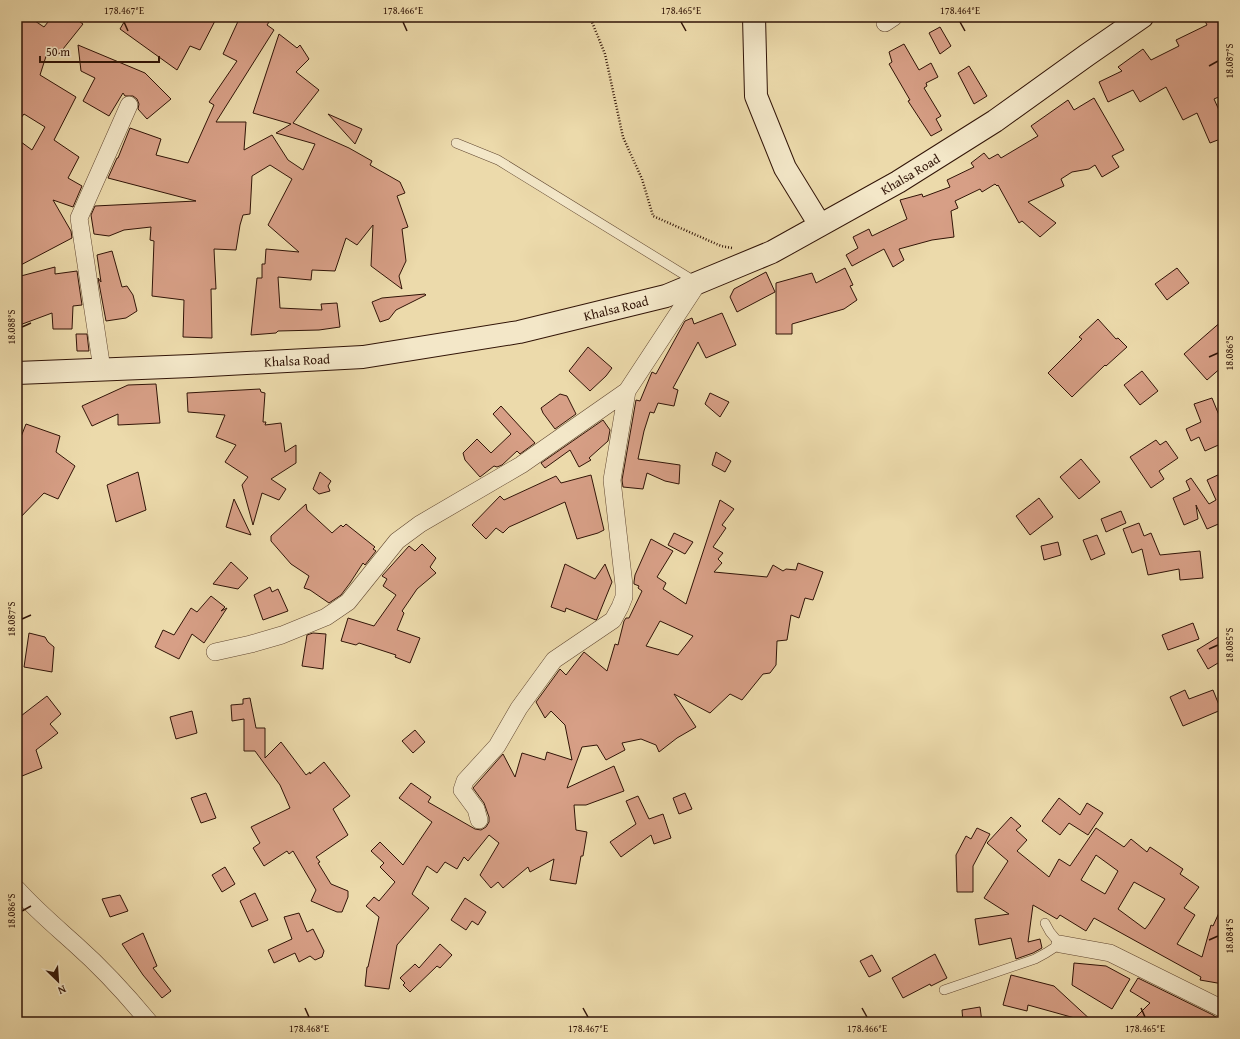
<svg xmlns="http://www.w3.org/2000/svg" width="1240" height="1039" font-family="'Gentium Book Plus',serif">
	<rect width="100%" height="100%" fill="#ecdaab"/>
	<filter id="stains"><feTurbulence type="fractalNoise" baseFrequency=".005" numOctaves="4"/><feColorMatrix values="0 0 0 0 .2 0 0 0 0 .09 0 0 0 0 .02 0 0 0 .5 -.17"/></filter>
	<radialGradient id="worn" r=".72"><stop offset=".6" stop-color="#630" stop-opacity="0"/><stop offset="1" stop-color="#630" stop-opacity=".3"/></radialGradient>
	<path fill="#d79f86" stroke="#311407" fill-rule="evenodd" d="M17,17H29L44,27L52,17H73L83,24L59,54L49,47L40,75L76,97L54,140L79,157L68,178L82,186L73,207L53,200L71,231L72,238L17,267V139L32,150L45,127L24,114L17,123Z
		M127,17H217L200,50L190,46L177,70L120,29Z
		M240,17H261L269,22L267,25L274,30L216,122H246L244,150L272,135L288,160L303,170L315,144L276,133L291,124L253,113L279,34L297,48L300,45L309,59L296,72L319,90L293,123L349,148L372,161L370,165L400,182L405,193L397,196L408,227L402,229L406,261L399,276L402,289L371,266L373,225L357,245L346,238L335,271L312,270L311,280L278,277L280,308L322,310L321,304L337,303L340,327L319,330L278,331L276,333L251,335L257,278H262V264H265L266,249L299,252L268,225L292,179L270,165L252,176L250,214L243,215L240,225L236,250L214,249L216,289H211L212,338L183,337L184,300L152,296L154,241L150,240L151,227L124,230L109,236L94,234L91,215L95,206L196,201L108,178L117,158H118L130,128L161,139L156,155L188,163L214,105L209,102L237,61L223,54Z
		M1203,17H1223V95L1214,99L1223,119V138L1210,143L1197,113L1183,120L1166,87L1140,102L1133,90L1108,102L1099,82L1122,71L1118,67L1143,49L1151,60L1179,46L1176,40L1207,25Z
		M940,27L951,46L940,54L929,33Z
		M904,44L919,70L931,63L938,77L926,83L927,86L924,88L941,116L936,119L942,130L931,136L908,101L910,100L889,64L892,62L889,52Z
		M78,45L145,73L171,99L147,119L138,109L139,104L137,99L133,96H125L123,93L109,116L83,101L95,78L81,71Z
		M969,66L987,96L974,104L958,73Z
		M1094,98L1124,150L1112,156L1119,167L1102,177L1095,165L1089,169L1072,172L1061,179L1064,186L1028,202L1056,223L1040,237L1022,221L1019,223L998,185L997,186L995,184L982,192L980,189L955,201L958,208L951,211L954,237L932,240L899,249L904,260L893,267L884,249L852,266L846,255L858,248L853,237L869,229L872,236L907,219L900,200L922,194L923,197L950,187L947,180L974,167L971,163L984,153L989,159L998,154L1001,158L1038,136L1031,126L1068,100L1074,110Z
		M328,114L362,129L355,144Z
		M112,251L122,287L127,286L133,295L137,311L126,318L106,321L98,278L101,282L97,255Z
		M55,267V274L77,271L82,305L73,306L72,329H53L52,313L17,326V277Z
		M845,268L853,285L850,286L857,300L844,309L792,324V334H776V283L812,273L816,283Z
		M1177,268L1189,283L1167,300L1155,284Z
		M766,272L775,292L737,312L730,297L734,289Z
		M425,294L426,295L396,310L389,319L380,322L372,302L382,298Z
		M722,313L736,345L706,358L698,342L673,388L678,390L674,406L658,403L654,413L650,412L644,431L638,459L680,465L679,484L665,481L647,473L643,489L623,487L622,480L636,400L640,401L652,372L656,374L685,321L692,318L694,324Z
		M1098,319L1116,339L1118,338L1127,347L1106,366L1105,365L1072,397L1048,373L1082,339L1079,337Z
		M1223,320V366L1207,380L1184,354Z
		M76,334H87L89,351H77Z
		M588,347L612,368L606,376L590,391L569,371Z
		M1142,371L1158,391L1140,405L1124,385Z
		M156,384L160,423L118,425V414L92,426L82,406L128,385Z
		M260,389L261,392L265,393L263,422H266L265,425L281,423L285,452L296,445V463L271,479L286,489L279,500L262,493L253,525L242,485L248,477L225,462L236,445L216,437L225,415L188,412L187,393Z
		M710,393L729,402L720,417L705,404Z
		M560,394L567,396L576,414L555,429L543,413L541,408Z
		M1212,398L1223,425V443L1205,451L1199,437L1191,441L1186,429L1201,422L1194,404Z
		M501,406L535,443L520,454L517,451L502,465L497,467L494,466L480,477L465,460L463,453L477,439L491,453L511,434L493,414Z
		M603,420L610,430L608,441L589,458L591,460L579,467L570,450L545,468L541,463Z
		M26,424L60,436L56,452L75,466L58,499L44,493L17,521V447Z
		M1156,440L1160,445L1166,441L1178,458L1159,471L1164,479L1151,488L1130,457Z
		M716,452L731,461L725,472L712,465Z
		M1081,459L1100,482L1079,499L1060,477Z
		M138,472L146,510L116,522L107,485Z
		M320,472L331,481L328,486L330,491L319,494L313,489Z
		M1220,474L1223,481V522L1207,529L1196,505L1198,519L1184,525L1173,498L1190,490L1186,481L1191,478L1209,504L1216,500L1207,480Z
		M591,475L604,530L598,533L577,539L565,502L509,527L503,533L496,528L486,539L472,525L500,496L504,500L556,476L561,483Z
		M1039,498L1053,517L1030,535L1016,516Z
		M234,499L251,535L226,527Z
		M720,500L734,509L722,525L726,528L713,547L723,553L718,559L722,563L714,572L767,577L773,565L783,571L786,569L796,570L798,563L823,572L813,600L805,598L799,618L791,615L787,640L777,641L776,665L770,673L763,674L742,700L730,694L710,713L674,694L696,727L677,738L659,752L656,745L641,739L622,743L625,750L606,760L597,745L582,747L567,788L614,766L624,791L586,805H574L576,830L587,832L583,856H581L576,884L550,880L554,859L530,872L528,867L503,888L498,882L491,888L480,875L499,843L489,835L468,861L464,857L457,869L445,862L437,873L427,866L412,894L429,908L397,945L389,989L365,986L367,967H368L379,917L366,906L374,897L379,901L395,882L380,867L384,863L371,851L380,842L403,865L432,822L399,798L411,783L431,797L428,802L475,829L481,830L486,827L489,822V817L484,803L473,788L503,754L515,777L522,753L545,760L547,752L572,760L565,725L551,711L545,718L536,702L560,669L566,675L584,652L607,671L615,644L618,645L624,621L626,618H629L642,591L638,588L639,586L634,584V582L635,575L651,539L673,551L657,577L666,583L663,589L686,604ZM660,621L693,636L678,655L646,646Z
		M306,504L307,510L332,533L341,525L343,527L346,524L375,547L373,549L376,551L365,565L363,563L350,583L341,595L329,603L310,590L304,588L309,576L291,564L271,541V536Z
		M1121,511L1126,523L1106,532L1101,519Z
		M1139,523L1144,536L1151,533L1160,555L1200,551L1203,578L1180,580L1179,569L1148,575L1142,549L1132,553L1123,529Z
		M674,533L693,542L685,554L668,545Z
		M1097,535L1105,554L1091,560L1083,540Z
		M1058,542L1061,555L1044,560L1041,546Z
		M422,544L436,558L430,567L436,573L417,589L402,611L404,613L397,630L420,638L410,663L395,657L396,655L359,643L356,645L341,641L348,618L374,626L396,595L383,586L387,579L382,576L409,546L415,551Z
		M231,562L248,578L238,589L213,584Z
		M565,564L595,579L605,564L612,582L597,619L596,620L566,608L565,612L551,607Z
		M270,587L272,592L278,589L288,611L263,620L254,595Z
		M211,596L225,607L221,611L227,608L204,643L192,634L179,659L155,647L163,630L174,635L191,608L197,612Z
		M1193,623L1199,639L1168,650L1162,635Z
		M29,633L45,637L48,642L54,647L52,672L24,667Z
		M313,633L326,634L323,669L302,666L307,635Z
		M1223,634V660L1208,669L1197,650Z
		M1185,690L1189,699L1213,690L1221,710L1183,726L1170,697Z
		M47,696L61,714L50,724L58,733L36,750L42,768L17,778V719Z
		M250,698L256,728H265V758L281,742L306,775L310,772V774L324,762L350,796L333,809L348,835L316,857L320,862L318,863L331,884L348,891V897L342,912H337L311,901L316,890L293,851L289,854L287,851L264,866L253,848L260,843L251,827L290,808L280,785L255,751H244V719L232,721L231,705L243,704V699Z
		M192,711L197,733L176,739L170,717Z
		M415,730L425,742L413,753L402,741Z
		M206,793L216,818L201,823L191,798Z
		M685,793L692,809L679,814L673,798Z
		M638,796L649,819L663,814L671,838L654,844L651,835L621,857L610,842L636,824L626,801Z
		M1059,798L1080,815L1087,803L1103,813L1088,835L1069,823L1060,835L1042,821Z
		M1011,817L1021,826L1016,830L1027,840L1017,851L1049,877L1059,859L1070,866L1096,828L1124,847L1131,839L1147,852L1150,847L1183,869L1180,874L1199,887L1184,908L1195,915L1177,944L1202,957L1211,925L1213,926L1223,904V984L1200,980L1201,977L1094,918L1086,931L1060,915L1057,919L1033,905L1028,942L1040,939L1042,948L1033,953L1016,959L1011,938L979,945L975,919L1009,914L984,898L1008,861L987,843ZM1096,855L1118,871L1105,894L1081,880ZM1134,882L1165,899L1149,924L1145,929L1118,909Z
		M977,828L990,834L973,866V892H957L956,855L966,836L971,839Z
		M225,867L235,884L222,892L212,875Z
		M255,893L268,920L252,927L240,901Z
		M120,895L128,911L110,917L102,899Z
		M465,898L486,912L478,925L472,921L466,930L451,920Z
		M299,913L307,932L313,929L324,951L322,957L315,960L310,956L299,962L295,953L274,963L268,950L292,939L284,917Z
		M143,933L157,966L153,968L171,991L162,998L143,975L122,944Z
		M440,944L452,955L440,968L437,966L410,992L403,985L405,983L400,978L415,964L419,968Z
		M935,954L947,978L931,986L930,984L903,998L892,978Z
		M872,955L881,971L869,977L860,961Z
		M1074,963L1106,966L1130,979L1112,1009L1072,985Z
		M1011,975L1054,986L1093,1022H1089L1028,1005L1027,1011L1003,1005Z
		M1138,978L1213,1015L1223,1022H1131L1150,1003L1130,991Z
		M980,1007L982,1022H963L962,1010Z"/>
	<g fill="none" stroke-linecap="round" stroke-linejoin="round">
		<defs>
			<path id="lane" d="M456,143L498,160L696,282
				M944,990L1035,959L1046,953L1060,944L1050,932L1045,923"/>
			<path id="street" d="M885,23L894,17
				M102,369L79,218L129,105
				M215,652L251,644L282,635L326,617L348,602L397,541L420,524L521,465L627,391
				M479,820L476,809L462,790L465,781L497,746L519,708L554,660L613,620L620,607L624,597V585L612,480L627,391L698,283
				M17,889C35,909 55,926 75,944C102,968 126,994 149,1022
				M1060,944L1110,953L1223,1009"/>
			<path id="secondary" d="M754,17L756,96L785,168L820,225
				M17,373L191,366L363,357L519,332L666,296L772,252L898,182L995,121L1087,55L1142,17"/>
		</defs>
		<use href="#lane" stroke="#604630" stroke-width="10"/>
		<use href="#street" stroke="#604630" stroke-width="18"/>
		<use href="#secondary" stroke="#311407" stroke-width="24"/>
		<path stroke="#311407" stroke-width="2.5" stroke-dasharray="1 2" stroke-linecap="butt" d="M590,17L605,54L623,137L642,179L653,216L721,246L732,248"/>
		<use href="#lane" stroke="#f3e7c8" stroke-width="9"/>
		<use href="#street" stroke="#f3e7c8" stroke-width="17"/>
		<use href="#secondary" stroke="#f3e7c8" stroke-width="22"/>
	</g>
	<path fill="none" stroke="#311407" stroke-width="1.5" d="M124,22L128,31M403,22L407,31M681,22L686,31M960,22L965,31M1209,66L1218,61M22,327L31,323M1209,357L1218,353M22,619L31,615M1209,649L1218,645M22,911L31,906M1209,940L1218,936M305,1008L309,1017M583,1008L588,1017M862,1008L867,1017M1141,1008L1145,1017"/>
	<g text-anchor="middle" stroke-width="3" stroke-linejoin="round" paint-order="stroke">
		<g font-size="13" fill="#311407" stroke="#f3e7c8">
			<text transform="translate(910 174) rotate(-31)" y="5">Khalsa Road</text>
			<text transform="translate(616 308) rotate(-14)" y="5">Khalsa Road</text>
			<text transform="translate(297 360) rotate(-3)" y="5">Khalsa Road</text>
		</g>
	</g>
	<rect width="1240" height="1039" fill="none" stroke="#ecdaab" stroke-width="44"/>
	<g transform="translate(58 981) rotate(155)" stroke="#f3e7c8" stroke-width="3" paint-order="stroke">
	<path d="M0-3L7 15L0 10L-7 15Z" fill="#311407"/>
	<text y="-6" font-size="11" font-weight="bold" text-anchor="middle" fill="#311407">N</text>
	</g>
	<path d="M40 56v6h119v-6" fill="none" stroke="#311407" stroke-width="2"/>
	<text x="46" y="56" font-size="12" fill="#311407" stroke="#f3e7c8" stroke-width="3" paint-order="stroke">50 m</text>
	<rect x="22" y="22" width="1196" height="995" fill="none" stroke="#311407" stroke-width="1.5"/>
	<g font-size="10" text-anchor="middle" fill="#311407">
		<text x="124" y="14">178.467°E</text>
		<text x="403" y="14">178.466°E</text>
		<text x="681" y="14">178.465°E</text>
		<text x="960" y="14">178.464°E</text>
		<text transform="translate(1229 61) rotate(-90)" y="4">18.087°S</text>
		<text transform="translate(11 327) rotate(-90)" y="4">18.088°S</text>
		<text transform="translate(1229 353) rotate(-90)" y="4">18.086°S</text>
		<text transform="translate(11 619) rotate(-90)" y="4">18.087°S</text>
		<text transform="translate(1229 645) rotate(-90)" y="4">18.085°S</text>
		<text transform="translate(11 911) rotate(-90)" y="4">18.086°S</text>
		<text transform="translate(1229 936) rotate(-90)" y="4">18.084°S</text>
		<text x="309" y="1032">178.468°E</text>
		<text x="588" y="1032">178.467°E</text>
		<text x="867" y="1032">178.466°E</text>
		<text x="1145" y="1032">178.465°E</text>
	</g>
	<rect width="100%" height="100%" filter="url(#stains)"/>
	<rect width="100%" height="100%" fill="url(#worn)"/>
</svg>
